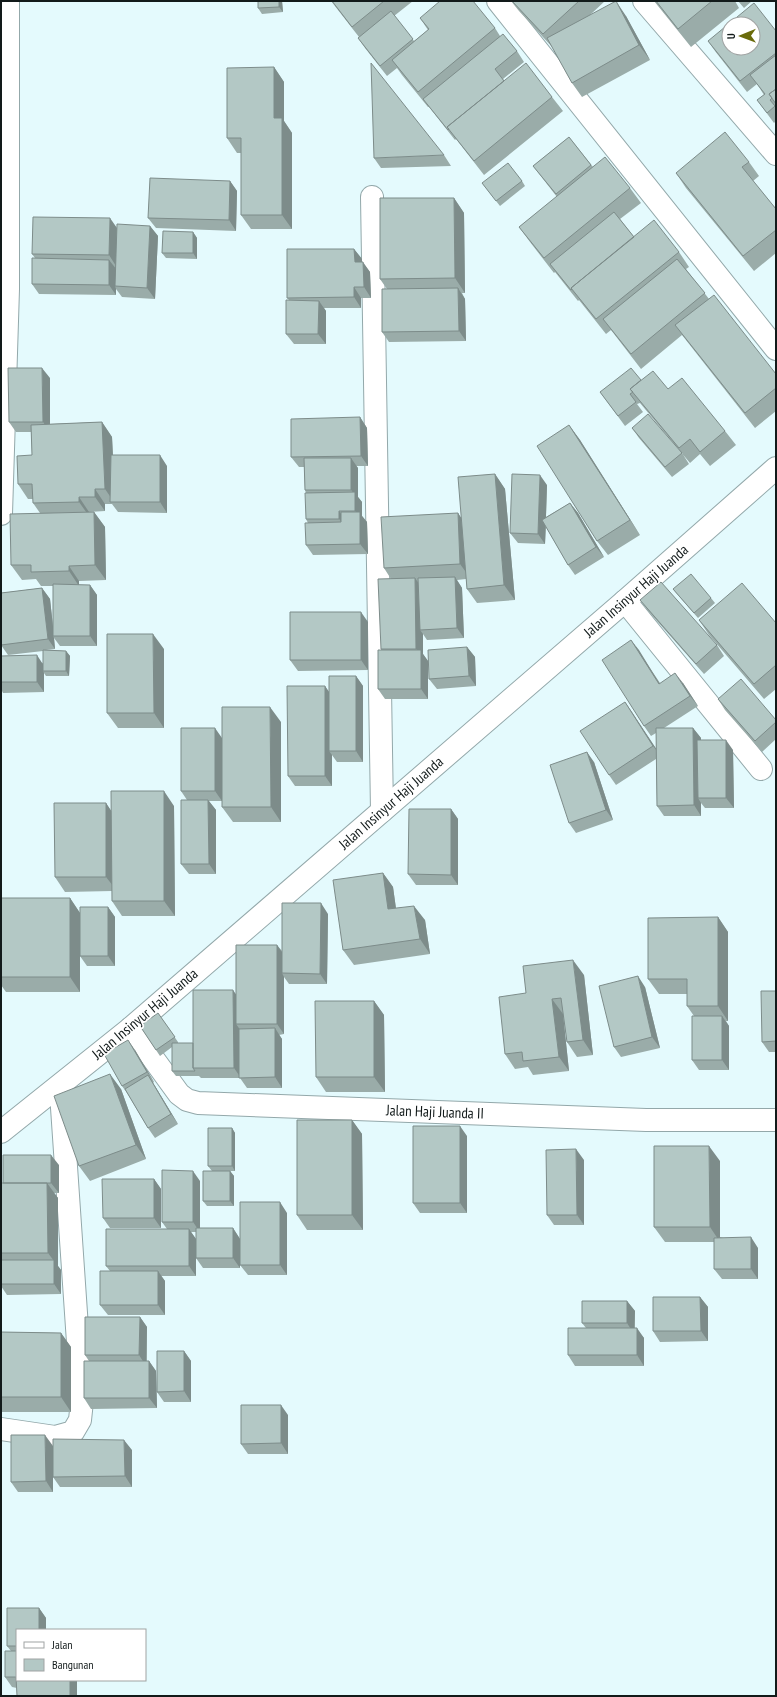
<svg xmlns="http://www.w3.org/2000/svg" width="777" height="1697" font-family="'PT Sans Narrow',sans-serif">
	<rect width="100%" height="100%" fill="#e4fafd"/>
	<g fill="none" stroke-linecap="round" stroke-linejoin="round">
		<defs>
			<path id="minor" d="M498,1L776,349
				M644,1L776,154
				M372,197L382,811
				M1,514L8,289V1
				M625,601L761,769
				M131,1028L179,1094L187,1100L198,1103L646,1120H776
				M1,1429L55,1437L73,1432L80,1420L82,1401L61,1093"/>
			<path id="tertiary" d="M1,1132L131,1028L625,601L776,468"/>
		</defs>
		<use href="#minor" stroke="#93a8aa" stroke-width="24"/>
		<use href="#tertiary" stroke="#93a8aa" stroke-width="24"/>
		<use href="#minor" stroke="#fff" stroke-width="22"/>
		<use href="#tertiary" stroke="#fff" stroke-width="22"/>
	</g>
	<path fill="#9aaca9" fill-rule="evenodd" d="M282,1L283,12L262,14L258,8Z
		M331,1H413L394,16L414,41L428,30L420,18L495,28L500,36L517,51L524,62L503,79L504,81L552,97L563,111L484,175L456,139L455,140L429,107H428L402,75L397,68L387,76L365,48L358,38L359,37Z
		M511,1H605L590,15L626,16L650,60L582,97L572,83L553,48L519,11Z
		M654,1H735L739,8L691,47Z
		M738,1H752L744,8Z
		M776,31V121L774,123L757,100L764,95L757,84L747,92L715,51L708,41Z
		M274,67L284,82V121L292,133V229H251L241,215V153H237L227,138Z
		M569,137L593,167L630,188L641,203L620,219L634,237L679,252L689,267L686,269L709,299L776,374V411L755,428L682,335L641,369L611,330L606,334L579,300L578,301L555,272L554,273L530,242L519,227L557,197L533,166Z
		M444,155L451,166L381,168L374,158Z
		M749,162L759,176L753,181L776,209V253L754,271L686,188L676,173Z
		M230,181L237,191L236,231L156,228L148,218Z
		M522,181L525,186L500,206L482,183Z
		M454,198L464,213L465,293H462L465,299L466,341L389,342L382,332L387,289L380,279Z
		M150,226L158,236L155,299L122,297L116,289V295L39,294L32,284L35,258L32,254L117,228Z
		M193,232L197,238V259L166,258L162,253Z
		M354,249L362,259V262L370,272L371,298H361V308H324L326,311V344H294L286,334L289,300L287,298Z
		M50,378V424L102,422L112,437L113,455L167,466V513L118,512L112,504H105V511L89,512H94L105,527L106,580L79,581V585H90L97,595V646H60L54,638L55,649L46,650L66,651L70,656L69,676H46L44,673V692L3,693L1,689V656L43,663V651L8,655L1,645V593L42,588L50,599L53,626V586H41L36,579L22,580L11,565L40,513L33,503V499H28L18,484L32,455L31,432H16L9,422Z
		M641,380L668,389L725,431L736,445L710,466L700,454L690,463L640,403L637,404L643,412L625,426L600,392Z
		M360,417L367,428L368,466H356L358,468V497L362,502V516L367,522L368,554L313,555L306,545L308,523L306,519V493L305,490L304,467H299L291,457Z
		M569,425L580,440L640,535L608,555L597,541Z
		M632,428L682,453L689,464L672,477L639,438Z
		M495,474L505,489L515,600L477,603L467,589L466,579L457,580L462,588L464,638L427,640L423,634V654L428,661V699H385L378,689L381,650V649L391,579L384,568L458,513L461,518Z
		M547,485L546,517L570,503L578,513L604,557L575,575L568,565L546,527L545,544L518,543L510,533Z
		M673,589L711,598L715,603L698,618L677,594Z
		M640,600L717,645L724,656L704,674L648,611Z
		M699,620L776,623V689L764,699L709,635Z
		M368,622V670L298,671L290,660Z
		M631,640L660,683H683L698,706L664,728H693L701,738V740L733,750L734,808H705L701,803V816H664L657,806L656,759L616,785L609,775L625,702L656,749V733L651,736L644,726Z
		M467,647L475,657L476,686L437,689L429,679Z
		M164,649V728H118L107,713Z
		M356,676L363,686V762H337L332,755V786H295L288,776L325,686L329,693Z
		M718,699L776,720V739L762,752L725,710Z
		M281,722V822H233L222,807Z
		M222,738V801H209L216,810V874H189L181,864L187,800L181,791Z
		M594,762L613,820L576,833L569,823Z
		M106,803L111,811L174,806L175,916H122L112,901V891L65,892L55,877Z
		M451,809L458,819V885H416L408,874Z
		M383,873L393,887L396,908L425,920L430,954L354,965L343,950Z
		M1,898H70L80,913V992H6L1,985Z
		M108,907L115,917V966H87L80,956Z
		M328,914L327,984H289L284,977V1034L279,1035L282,1039V1088H247L240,1078H201L199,1076H176L172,1071V1047L160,1056L140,1026L158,1013L178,1042V1043H193L236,994L277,945L282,951Z
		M718,917L728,932V1021H726L729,1026V1070H699L692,1060L694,1016L687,1006V994H659L648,979Z
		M584,975L593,1055L577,1057L567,1042L563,1014L569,1071L533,1075L528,1067L515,1069L505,1054L526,993Z
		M645,987L660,1048L621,1057L614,1047Z
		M776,991V1052H769L762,1042Z
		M374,1001L384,1015L385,1092H326L316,1077Z
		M135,1050L154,1082L153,1083L178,1124L155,1138L148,1128L127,1093L122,1086Z
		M121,1089L146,1159L90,1181L79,1166Z
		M352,1120L362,1134L363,1230H307L297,1215Z
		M232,1128L235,1133V1171H230L234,1176V1206H207L203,1201L212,1171L208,1166Z
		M467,1136V1213H420L413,1203Z
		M584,1160V1225H554L547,1215Z
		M720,1161V1237L758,1248V1279H722L714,1269V1242H665L654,1227Z
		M59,1165V1193H54L58,1198V1266L61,1270V1294L7,1295L1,1286V1183H4H3Z
		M154,1179L161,1189V1228H110L103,1218Z
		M200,1181V1228H233L240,1239V1268H203L196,1258V1276H161L165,1281V1315H108L100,1305L110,1271L106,1266L167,1229L162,1222ZM191,1232H196V1239Z
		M287,1213V1275H248L240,1265Z
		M700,1297L708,1307V1341L660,1342L653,1331Z
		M627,1301L635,1311V1328L644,1338V1366H575L568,1355L586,1328L582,1323Z
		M140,1317L147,1327V1361H149L156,1371L157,1408L91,1409L84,1398L89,1361L85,1355Z
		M1,1332L61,1333L71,1347V1412H1Z
		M184,1351L191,1361V1402H164L157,1392Z
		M288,1415V1454H248L241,1444Z
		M53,1446V1492H18L11,1482Z
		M132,1450V1487H60L53,1477Z
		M7,1608H39L46,1618V1630H17V1680H77V1696H17V1688L12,1687L5,1677V1651H11L7,1646Z"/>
	<path fill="#7d8c8a" d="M279,1H282L283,12L279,7Z
		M616,1L626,16L650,60L639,45Z
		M274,67L284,82V121L292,133V229L282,215L274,118Z
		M230,181L237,191L236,231L229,220Z
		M454,198L464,213L465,293L455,278Z
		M110,218L117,228L116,266L109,255Z
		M150,226L158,236L155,299L147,288Z
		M193,232L197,238V259L193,253Z
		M354,249L362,259V272L355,262Z
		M109,260L117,270L115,286L116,289V295L109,285Z
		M363,262L370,272L371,298L364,287Z
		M354,287L361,298V308L354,297Z
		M458,288L465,299L466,341L459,331Z
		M319,301L326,311V344L318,334Z
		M42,368L50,378V432L43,422Z
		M360,417L367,428L368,466L361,456Z
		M102,422L112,437L115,502H114L105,489Z
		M569,425L580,440L640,535L630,520Z
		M160,455L167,466V513L160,502Z
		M351,458L358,468V497L362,502V516L367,522L368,554L360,544V518L355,511V495L351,490Z
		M495,474L505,489L515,600L504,585Z
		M540,475L547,485L545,544L538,534Z
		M95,489L105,504V511L95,497Z
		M79,497L89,512V516L79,502Z
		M570,503L578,513L604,557L596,547Z
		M339,511L346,521L347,529L339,519Z
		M94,512L105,527L106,580L95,565Z
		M458,513L468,528L471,579L460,564Z
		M69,566L79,581V586L69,571Z
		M455,577L462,588L464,638L457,628Z
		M415,578L422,588L420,630L423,634V654L428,661V699L421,689V655L416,649Z
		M90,585L97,595V646L90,636Z
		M42,588L50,599L54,636H53L54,638L55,649L48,639Z
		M361,612L368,622V670L361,660Z
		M153,634L164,649V728L154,713Z
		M631,640L639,650L666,694L659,684Z
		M467,647L475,657L476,686L469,676Z
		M66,651L70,656L69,676L66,671Z
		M37,655L44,666L43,671L44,673V692L37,682Z
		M675,673L683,683L698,706L690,696Z
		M356,676L363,686V762L356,751Z
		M325,686L332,696L329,751L332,755V786L325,776Z
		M625,702L632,712L661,756L653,746Z
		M270,707L281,722V822L271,807Z
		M215,728L222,738V801L215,791Z
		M693,728L701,738V798H698L701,803V816L694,805Z
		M726,740L733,750L734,808L726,798Z
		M587,752L594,762L613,820L606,810Z
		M164,791L174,806L175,916L164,901Z
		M208,800L216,810V874L209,864Z
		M106,803L116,818L117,891L106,877Z
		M451,809L458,819V885L451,875Z
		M383,873L393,887L398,924L388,909Z
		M70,898L80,913V992L70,977Z
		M321,903L328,914L327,984L320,974Z
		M414,906L425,920L430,954L420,939Z
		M108,907L115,917V966L108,956Z
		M718,917L728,932V1021L718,1006Z
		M277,945L284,955L282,973L284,977V1034L277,1024Z
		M573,960L584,975L593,1055L583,1040Z
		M638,976L645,987L660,1048L652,1037Z
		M233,990L240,1000L236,1024L241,1031V1078L234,1068Z
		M552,999L563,1014L569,1071L559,1057Z
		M374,1001L384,1015L385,1092L374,1077Z
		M722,1016L729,1026V1070L722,1060Z
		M275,1028L282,1039V1088L275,1077Z
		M128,1040L135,1050L154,1082L147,1072Z
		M110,1074L121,1089L146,1159L136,1145Z
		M148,1075L155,1086L178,1124L171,1114Z
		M352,1120L362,1134L363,1230L352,1215Z
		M460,1126L467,1136V1213L460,1203Z
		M232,1128L235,1133V1171L232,1166Z
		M709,1146L720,1161V1242L710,1227Z
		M576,1149L584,1160V1225L577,1215Z
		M51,1155L59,1165V1193L51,1183Z
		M193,1171L200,1181V1232L193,1222Z
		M230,1171L234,1176V1206L230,1201Z
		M154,1179L161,1189V1228L154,1218Z
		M47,1183L58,1198V1266L61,1270V1294L54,1284V1261L48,1253Z
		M280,1202L287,1213V1275L280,1265Z
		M233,1228L240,1239V1268L233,1258Z
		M189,1229L196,1239V1276L189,1266Z
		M751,1237L758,1248V1279L751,1269Z
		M158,1271L165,1281V1315L158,1305Z
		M700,1297L708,1307V1341L701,1331Z
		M627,1301L635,1311L634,1334L627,1323Z
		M140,1317L147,1327L146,1366L139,1355Z
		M637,1328L644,1338V1366L637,1355Z
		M61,1333L71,1347V1412L61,1397Z
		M184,1351L191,1361V1402L184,1391Z
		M149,1361L156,1371L157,1408L149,1398Z
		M281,1405L288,1415V1454L281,1443Z
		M45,1435L53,1446V1492L46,1481Z
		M124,1440L132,1450V1487L125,1476Z
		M39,1608L46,1618V1630H39Z
		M70,1680H77V1696H70Z"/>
	<path fill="#b3c8c5" stroke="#7d8c8a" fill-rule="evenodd" d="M258,1H279V7L258,8Z
		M332,1H384L352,27Z
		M440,1H473L495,28L418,92L392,60L429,29L420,18Z
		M512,1H579L543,34Z
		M616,1L639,45L572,83L547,38Z
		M656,1H712L678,29Z
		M754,3L776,31V53L740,81L708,41ZM729,24H753V48H729Z
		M391,11L413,39L380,66L358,38Z
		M503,34L517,51L495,69L504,81L447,127L449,129L448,130L423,99Z
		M776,55V89L769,94L772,98L770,100L775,106L767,113L757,100L765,94L750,75Z
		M371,63L444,155L374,158Z
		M526,63L552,97L474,161L447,127Z
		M274,67V118H282V215H241V138H227V68Z
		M776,89V104L769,94Z
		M725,132L749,162L742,167L776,209V230L743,256L676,173Z
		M569,137L591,165L556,194L533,166Z
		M605,157L630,188L544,258L519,227Z
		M508,163L522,181L496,201L482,183Z
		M150,178L230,181L229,220L148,218Z
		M380,198H454L455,278L380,279Z
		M614,212L634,237L571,288L572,289L571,290L550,264Z
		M33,217L110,218L109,255L32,254Z
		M654,220L679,252L596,319L571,288Z
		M117,224L150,226L147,288L115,286Z
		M163,231L193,232V253H162Z
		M287,249H354L355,262H363L364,287H354V297L287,298Z
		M32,258L109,260V285L32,284Z
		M677,259L705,293L631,354L603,319Z
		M458,288L459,331L382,332V289Z
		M714,295L776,374V388L745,413L675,325Z
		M286,300L319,301L318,334H286Z
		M8,368H42L43,422H9Z
		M631,368L641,380L630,389L633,392L630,394L636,402L618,416L600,392Z
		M653,371L668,389L682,378L725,431L700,452L690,439L679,448L630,389Z
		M648,414L682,453L665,467L632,428Z
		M360,417L361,456L291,457V419Z
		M102,422L105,489H95V497H79V502L33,503L32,484H18L17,456L32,455L31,425Z
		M569,425L630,520L597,541L537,446Z
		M111,455H160V502H110Z
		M304,458H351V490H305Z
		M495,474L504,585L467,589L458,477Z
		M512,474L540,475L538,534L510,533Z
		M355,492V511H339V519H306L305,493Z
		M570,503L596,547L568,565L542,520Z
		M94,512L95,565L69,566V571L31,572V565H11L10,514Z
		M341,512H360V544L306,545L305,523L341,522Z
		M458,513L460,564L384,568L381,517Z
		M691,574L711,598L694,613L673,589Z
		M455,577L457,628L420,630L418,578Z
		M415,578L416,649H381L378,579Z
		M661,582L717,645L696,664L640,600Z
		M742,583L776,623V665L754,684L699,620Z
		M53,584L90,585V636H53Z
		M42,588L48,639L1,645V593Z
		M290,612H361V660H290Z
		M107,634H153L154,713H107Z
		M631,640L659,684L675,673L690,696L644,726L602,660Z
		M467,647L469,676L429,679L428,650Z
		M43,650L66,651V671H43Z
		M378,650H421V689H378Z
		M37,655V682H1V656Z
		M329,676H356V751H329Z
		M741,679L776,720V722L755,741L718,699Z
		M287,686H325V776H288Z
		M625,702L653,746L609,775L580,731Z
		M222,707H270L271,807H222Z
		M181,728H215V791H181Z
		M656,728H693L694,805L657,806Z
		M697,740H726V798H698Z
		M587,752L606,810L569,823L550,765Z
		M111,791H164V901H112Z
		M181,800H208L209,864H181Z
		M54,803H106V877H55Z
		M409,809H451V875L408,874Z
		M383,873L388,909L414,906L420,939L343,950L333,880Z
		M1,898H70V977H1Z
		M282,903H321L320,974L282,973Z
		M80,907H108V956H80Z
		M718,917V1006H687V979H648V918Z
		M236,945H277V1024H236Z
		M573,960L583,1040L567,1042L561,998L552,999L559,1057L523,1061L522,1052L505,1054L499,997L526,993L523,966Z
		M638,976L652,1037L614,1047L599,986Z
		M193,990H233L234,1068H193Z
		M761,991H776V1041L762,1042Z
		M315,1001H374V1077H316Z
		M158,1013L175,1037L156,1050L140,1026Z
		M692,1016H722V1060H692Z
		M275,1028V1077L239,1078V1029Z
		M128,1040L147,1072L122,1086L104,1054Z
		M172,1043H193V1068L195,1071H172Z
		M110,1074L136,1145L79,1166L54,1096Z
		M148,1075L171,1114L148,1128L125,1089Z
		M297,1120H352V1215H297Z
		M413,1126H460V1203H413Z
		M208,1128H232V1166H208Z
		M654,1146H709L710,1227H654Z
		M576,1149L577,1215H547L546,1150Z
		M3,1155H51V1183H3Z
		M162,1170L193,1171V1222H162Z
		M203,1171H230V1201H203Z
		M102,1179H154V1218H103Z
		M1,1183H47L48,1253H1Z
		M240,1202H280V1265H240Z
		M196,1228H233V1258H196Z
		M106,1229H189V1266H106Z
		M751,1237V1269H714V1238Z
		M1,1260H54V1284H1Z
		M100,1271H158V1305H100Z
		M653,1297H700L701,1331H653Z
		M582,1301H627V1323H582Z
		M85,1317H140L139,1355H85Z
		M568,1328H637V1355H568Z
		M1,1332L61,1333V1397H1Z
		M157,1351H184V1391L157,1392Z
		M84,1361H149V1398H84Z
		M241,1405H281V1443L241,1444Z
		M11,1435H45L46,1481L11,1482Z
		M53,1439L124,1440L125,1476L53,1477Z
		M7,1608H39V1630H17V1646H7Z
		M5,1651H17V1680H70V1696H17L16,1677H5Z"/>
	<g text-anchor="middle" stroke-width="3.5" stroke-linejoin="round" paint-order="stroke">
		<g font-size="15" fill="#121a1a" stroke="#fff">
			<text transform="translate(636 591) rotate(-41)" y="5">Jalan Insinyur Haji Juanda</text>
			<text transform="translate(391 803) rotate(-41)" y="5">Jalan Insinyur Haji Juanda</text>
			<text transform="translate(145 1014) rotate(-40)" y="5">Jalan Insinyur Haji Juanda</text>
			<text transform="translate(435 1112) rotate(2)" y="5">Jalan Haji Juanda II</text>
		</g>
	</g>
	<rect width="777" height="1697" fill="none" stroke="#121a1a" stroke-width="4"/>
	<rect x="16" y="1629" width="130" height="52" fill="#ffffff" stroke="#a0a3a3"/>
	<rect x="24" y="1642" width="20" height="6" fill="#ffffff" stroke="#a0a3a3"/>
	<text x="52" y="1649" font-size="12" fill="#121a1a">Jalan</text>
	<rect x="24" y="1659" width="20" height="12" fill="#b3c8c5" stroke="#a0a3a3"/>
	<text x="52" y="1669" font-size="12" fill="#121a1a">Bangunan</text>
	<g transform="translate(741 36) rotate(269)"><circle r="19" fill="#ffffff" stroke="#a0a3a3"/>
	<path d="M0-3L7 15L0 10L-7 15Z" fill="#6a6b0b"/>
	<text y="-6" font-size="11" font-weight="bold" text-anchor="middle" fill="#121a1a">U</text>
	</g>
</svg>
